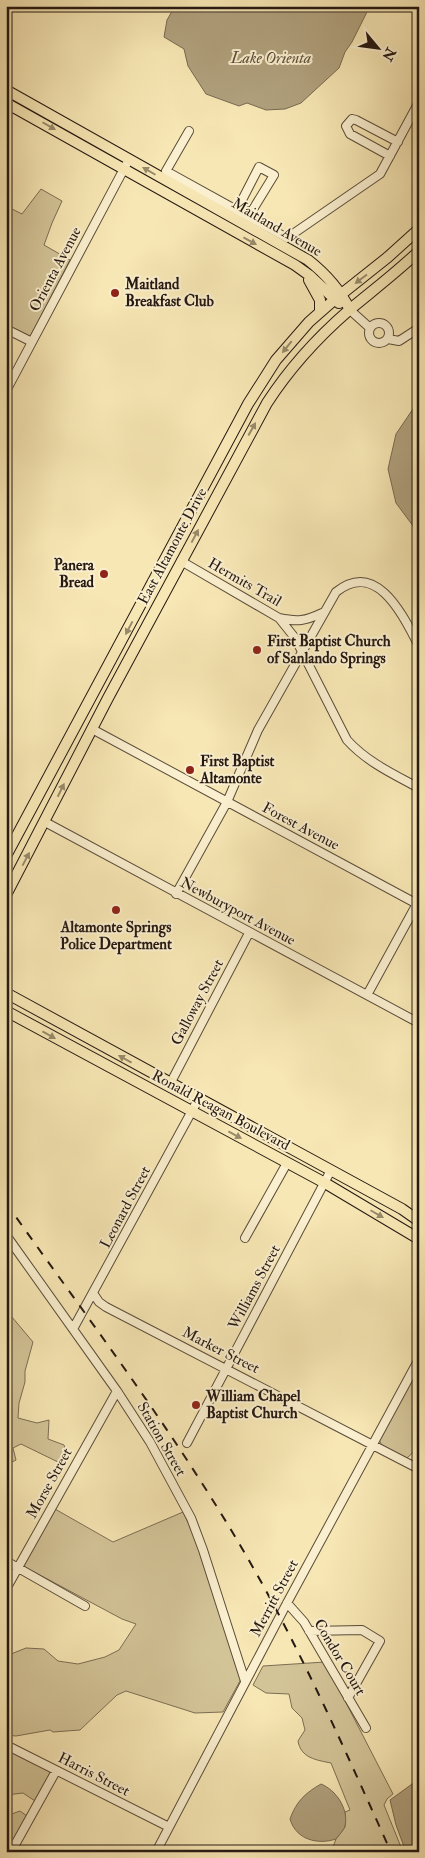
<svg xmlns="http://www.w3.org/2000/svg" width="425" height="1858" font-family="'IM FELL Double Pica',serif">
	<rect width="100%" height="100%" fill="#f7e7b4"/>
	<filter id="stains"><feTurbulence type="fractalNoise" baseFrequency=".004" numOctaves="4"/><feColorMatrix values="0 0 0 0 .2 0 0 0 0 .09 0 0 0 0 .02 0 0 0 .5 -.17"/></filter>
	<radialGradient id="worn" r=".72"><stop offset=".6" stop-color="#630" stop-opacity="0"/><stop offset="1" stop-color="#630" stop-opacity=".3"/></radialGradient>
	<path fill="#d3c498" stroke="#7c6e55" d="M41,189L62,201L52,223L44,245L70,260L30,337L6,325V240L10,233L6,230V206L22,214Z
		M6,1310L33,1342L25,1371V1382L19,1403L18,1418L37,1423L49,1420L48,1439L64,1445L68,1456L64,1462L60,1463L21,1444L13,1448L16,1460L6,1465Z
		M419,1367V1447L407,1458C397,1454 383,1450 379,1440Z
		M55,1509L113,1542L183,1512L193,1533L241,1679L223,1712L195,1713L126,1691L117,1695L80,1730L53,1732L50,1730L16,1736L6,1735V1656L26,1648L44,1649L58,1661L78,1664L105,1657L119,1650L136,1624L122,1619L23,1566Z
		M325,1662L393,1794L387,1799L384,1805L403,1852H331L336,1839L345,1827V1812L350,1810L331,1763C316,1760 301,1758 298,1741L305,1730L302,1718L292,1708L289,1694L266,1693L253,1685L263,1666Z
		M6,1751L13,1752L51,1772L35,1801L23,1793L6,1795Z
		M20,1811L27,1816L6,1852V1827L9,1815Z"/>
	<path fill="#b0a17d" stroke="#786a52" d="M175,6H370L352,42L345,52L339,68L301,103L285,109L266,110L247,103L239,106L206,94L188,66L184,49L164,37L167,20Z
		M419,400V534L396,503L388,469L396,434Z
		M419,1779V1852H406L396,1825L390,1800Z
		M321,1784C336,1790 349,1809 345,1826C344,1830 339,1835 336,1839C318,1845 296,1840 290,1819C296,1802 305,1793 321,1784Z"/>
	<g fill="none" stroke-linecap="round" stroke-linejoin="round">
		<defs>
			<path id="minor" d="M189,131L166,171L287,238L380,174L419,102
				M390,156L350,134L346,126L352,119L356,120L398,142
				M240,215V204L259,167L274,175L252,211L241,212
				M350,310L370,328
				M369 333a10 10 0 1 1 20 0a10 10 0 1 1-20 0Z
				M6,329L32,342
				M388,339L399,341L419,328
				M6,391L126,165
				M181,561L279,618L295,638L347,740C367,762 393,774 419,788
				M279,618C298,622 305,621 322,613
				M92,729L419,905
				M45,822L419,1023
				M176,894L227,802L258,730L336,592C377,559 403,616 419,646
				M367,995L419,900
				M170,1084L249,933
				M6,1235L117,1391L150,1442L191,1518L203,1550L245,1681
				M245,1238L287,1163
				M93,1293L99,1302L106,1307L419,1469
				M73,1329L199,1098
				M187,1443L331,1170
				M6,1561L85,1606
				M6,1589L117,1391
				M287,1603L304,1622L366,1728
				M309,1631L362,1630L380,1641L348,1698
				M6,1745L169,1827
				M11,1852L56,1771
				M156,1852L287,1603L419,1359"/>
			<path id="major" d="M6,90L308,260C326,274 340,290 350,310
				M6,103L295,265L309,275L339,303
				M309,280L320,300V312
				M6,856L248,404L276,360L309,322L334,300L388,257L419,229
				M6,895L108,698L267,403C289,369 317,338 348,311C372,291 396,273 419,251
				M6,993L402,1209L419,1221
				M6,1011L325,1183L419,1239"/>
		</defs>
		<use href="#minor" stroke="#5a4c3a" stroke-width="10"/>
		<use href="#major" stroke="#251812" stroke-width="12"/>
		<use href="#minor" stroke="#faefce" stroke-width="8"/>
		<use href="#major" stroke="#f7e7b4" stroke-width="10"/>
		<path stroke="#251812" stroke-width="2" stroke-dasharray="9 9" stroke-linecap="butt" d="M6,1203C86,1316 170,1426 240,1545C298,1643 344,1748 391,1852"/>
	</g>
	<defs><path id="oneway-solid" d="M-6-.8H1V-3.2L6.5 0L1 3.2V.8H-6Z" transform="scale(1.25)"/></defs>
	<g fill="#988a6b">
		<use href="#oneway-solid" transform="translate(49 126) rotate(30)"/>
		<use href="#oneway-solid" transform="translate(149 171) rotate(-150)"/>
		<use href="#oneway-solid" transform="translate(250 241) rotate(29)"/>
		<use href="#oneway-solid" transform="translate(361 279) rotate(143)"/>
		<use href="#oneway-solid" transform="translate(287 347) rotate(129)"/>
		<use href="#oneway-solid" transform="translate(252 429) rotate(-61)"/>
		<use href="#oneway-solid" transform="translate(195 536) rotate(-62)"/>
		<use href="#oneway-solid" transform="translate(129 628) rotate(118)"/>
		<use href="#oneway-solid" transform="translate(61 790) rotate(-64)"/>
		<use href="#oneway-solid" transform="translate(26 859) rotate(-62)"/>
		<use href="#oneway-solid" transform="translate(49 1035) rotate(29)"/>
		<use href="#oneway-solid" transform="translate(125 1059) rotate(-151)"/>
		<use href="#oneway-solid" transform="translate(235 1135) rotate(28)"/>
		<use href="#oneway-solid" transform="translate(377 1214) rotate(30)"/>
	</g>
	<g fill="#8f2418" stroke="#faefce" stroke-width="2">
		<circle cx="115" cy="293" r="5"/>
		<circle cx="104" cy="574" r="5"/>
		<circle cx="257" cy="650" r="5"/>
		<circle cx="190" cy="770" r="5"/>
		<circle cx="116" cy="910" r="5"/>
		<circle cx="196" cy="1405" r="5"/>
	</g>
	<g text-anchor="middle" stroke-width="4" stroke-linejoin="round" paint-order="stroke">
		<g font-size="15" fill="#251812" stroke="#faefce">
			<text transform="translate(277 227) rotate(30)" y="5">Maitland Avenue</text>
			<text transform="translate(55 269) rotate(-62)" y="5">Orienta Avenue</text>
			<text transform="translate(172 546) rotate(-62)" y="5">East Altamonte Drive</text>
			<text transform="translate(245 582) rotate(30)" y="5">Hermits Trail</text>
			<text transform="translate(301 826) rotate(28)" y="5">Forest Avenue</text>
			<text transform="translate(238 911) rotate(28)" y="5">Newburyport Avenue</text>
			<text transform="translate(197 1002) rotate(-62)" y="5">Galloway Street</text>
			<text transform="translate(221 1110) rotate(28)" y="5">Ronald Reagan Boulevard</text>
			<text transform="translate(125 1207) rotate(-62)" y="5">Leonard Street</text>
			<text transform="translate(254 1287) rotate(-62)" y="5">Williams Street</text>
			<text transform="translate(221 1350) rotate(27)" y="5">Marker Street</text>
			<text transform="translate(162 1439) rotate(60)" y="5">Station Street</text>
			<text transform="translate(49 1483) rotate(-61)" y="5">Morse Street</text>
			<text transform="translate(274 1598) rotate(-62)" y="5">Merritt Street</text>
			<text transform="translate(340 1657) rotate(59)" y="5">Condor Court</text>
			<text transform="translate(94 1774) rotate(27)" y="5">Harris Street</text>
		</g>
		<g font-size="15" font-weight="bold" fill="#251812" stroke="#faefce" text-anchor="start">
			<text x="125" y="289">Maitland<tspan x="125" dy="17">Breakfast Club</tspan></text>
			<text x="94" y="570" text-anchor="end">Panera<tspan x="94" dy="17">Bread</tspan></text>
			<text x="267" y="646">First Baptist Church<tspan x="267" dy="17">of Sanlando Springs</tspan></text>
			<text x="200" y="766">First Baptist<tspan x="200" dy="17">Altamonte</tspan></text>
			<text x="116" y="932" text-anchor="middle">Altamonte Springs<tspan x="116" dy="17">Police Department</tspan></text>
			<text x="206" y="1401">William Chapel<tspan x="206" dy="17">Baptist Church</tspan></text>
		</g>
		<g font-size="16" font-style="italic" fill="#5d4f3d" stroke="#faefce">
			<text x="271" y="63">Lake Orienta</text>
		</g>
	</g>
	<rect width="425" height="1858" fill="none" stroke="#f7e7b4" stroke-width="25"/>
	<rect x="8" y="8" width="410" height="1843" fill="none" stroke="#251812" stroke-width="2.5"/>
	<rect x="12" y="12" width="400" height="1833" fill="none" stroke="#251812"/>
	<g transform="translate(378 48) rotate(119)" stroke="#faefce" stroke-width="4" paint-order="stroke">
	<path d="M0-4L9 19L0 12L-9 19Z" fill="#251812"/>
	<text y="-8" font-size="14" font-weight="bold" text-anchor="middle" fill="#251812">N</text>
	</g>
	<rect width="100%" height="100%" filter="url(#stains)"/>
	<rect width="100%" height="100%" fill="url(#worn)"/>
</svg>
